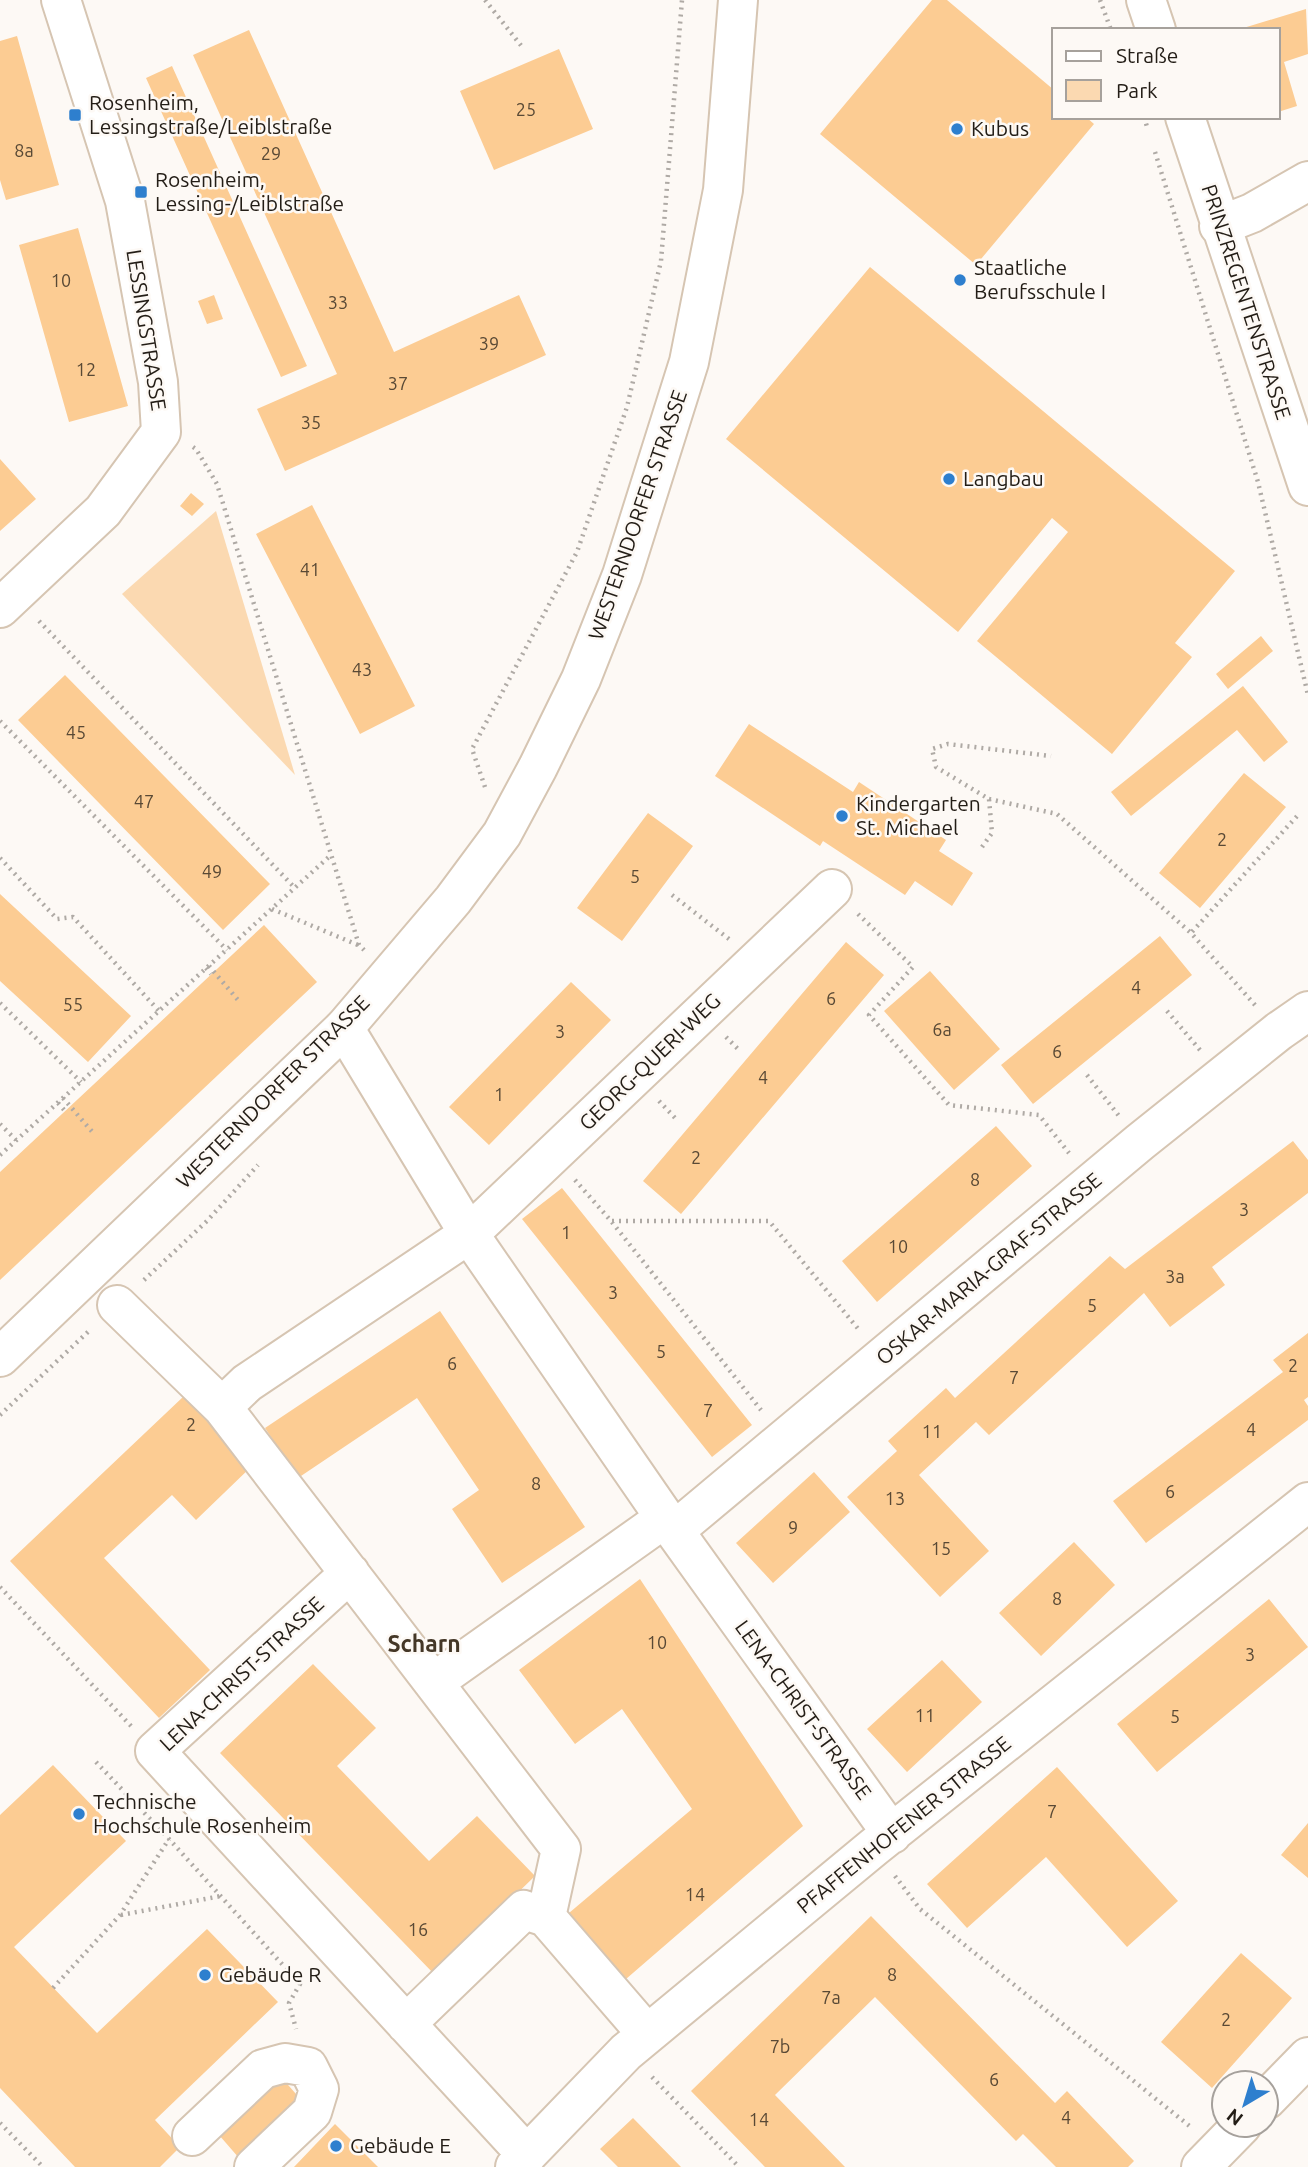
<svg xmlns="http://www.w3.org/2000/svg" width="1308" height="2167" font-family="Ubuntu,sans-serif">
	<rect width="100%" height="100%" fill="#fdf9f5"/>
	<path fill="#fbd9b1" d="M216,511L295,775L122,594Z"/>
	<path fill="#fccc93" d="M932,0H947L1054,90V117H1086L1094,124L976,265L820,134Z
		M1306,9L1308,54L1284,62L1297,106L1278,112V30L1240,29Z
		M249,30L394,352L519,295L546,355L285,471L257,409L337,374L193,55Z
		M17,36L59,185L6,200L0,180V41Z
		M559,49L593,129L494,170L460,91Z
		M172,66L307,366L281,377L146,78Z
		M78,228L128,406L69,422L19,245Z
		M870,267L1235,571L1175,643L1192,657L1112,754L977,641L1068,532L1052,518L958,632L726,439Z
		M214,295L223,319L207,324L198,301Z
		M0,459L36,499L0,531Z
		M191,493L204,504L192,516L180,506Z
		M312,505L415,706L360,734L256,534Z
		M1261,636L1273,651L1228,689L1216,674Z
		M65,675L270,884L223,930L18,720Z
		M1243,686L1288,742L1264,762L1237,730L1131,816L1111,792Z
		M749,724L853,792L859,782L946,840L939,851L973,873L952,906L915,881L905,895L823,841L820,846L715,776Z
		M1244,773L1286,807L1200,908L1159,873Z
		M648,813L693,846L622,941L577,908Z
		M0,894L131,1016L88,1062L0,981Z
		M264,925L317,982L0,1280V1172Z
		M1160,936L1192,975L1033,1104L1001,1065Z
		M846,942L884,975L681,1214L643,1181Z
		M930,971L1000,1049L954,1090L884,1011Z
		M571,982L611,1020L489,1145L449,1107Z
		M996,1126L1032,1166L877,1302L842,1261Z
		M1293,1141L1308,1160V1193L1212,1267L1225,1285L1170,1327L1144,1293L989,1435L976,1422L919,1475L989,1551L940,1597L847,1497L897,1451L888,1441L946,1388L955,1398L1110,1256L1125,1269Z
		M562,1188L752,1425L712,1457L522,1219Z
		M440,1311L585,1527L502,1583L452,1509L479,1490L417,1398L298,1478L265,1428Z
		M1308,1333V1397L1304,1400L1308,1406V1420L1146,1543L1113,1501L1283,1372L1273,1360Z
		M184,1396L252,1466L196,1520L172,1495L104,1558L210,1670L159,1718L10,1561Z
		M814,1472L850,1512L773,1583L736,1543Z
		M1074,1542L1115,1585L1041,1656L999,1613Z
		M640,1579L803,1826L626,1979L569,1913L692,1809L622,1709L575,1744L519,1670Z
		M1269,1599L1308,1647L1157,1772L1117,1724Z
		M942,1660L982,1702L907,1772L867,1729Z
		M313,1664L376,1728L337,1766L429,1861L477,1816L535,1876L434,1974L220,1753Z
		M53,1765L126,1841L14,1947L97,2033L207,1929L278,2002L155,2120L180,2147L160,2167H75L0,2088V1815Z
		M1057,1767L1178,1901L1127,1947L1046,1857L967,1928L927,1884Z
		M1308,1823V1878L1281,1855Z
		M871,1916L1055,2103L1067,2091L1134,2161L1128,2167H1056L1023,2134L1016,2141L875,1997L775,2095L845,2167H765L691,2091Z
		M1241,1953L1292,1998L1212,2088L1161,2042Z
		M282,2078L303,2102L239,2158L219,2135Z
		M633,2118L681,2167H618L600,2149Z
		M335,2124L378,2167H294Z"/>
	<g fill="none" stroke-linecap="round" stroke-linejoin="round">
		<defs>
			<path id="minor" d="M1146,0L1156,30
				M1185,117L1308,486
				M1219,226L1252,213L1308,181
				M0,608L103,511L161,432L158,382L125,201L61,0
				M344,1028L469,1234L665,1518L892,1834
				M117,1305L222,1407L561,1849L546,1917L647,2034
				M222,1407L247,1383L469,1234L832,889
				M674,1531L1140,1142L1279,1031L1308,1011
				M350,1573L155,1751L527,2155
				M434,1682L665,1518
				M406,2024L524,1910L546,1917
				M1266,2100L1308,2057
				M192,2136L263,2069L285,2063L308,2067L319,2089L312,2112L254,2167
				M515,2167L626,2052L874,1847L1308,1502
				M1201,2167L1242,2125"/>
			<path id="major" d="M0,1357L344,1028L453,900L502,834L538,767L581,679L622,575L689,362L723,190L738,0"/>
		</defs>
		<use href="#minor" stroke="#d6c5b2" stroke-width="42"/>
		<use href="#major" stroke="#d6c5b2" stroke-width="42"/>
		<path stroke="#afaaa5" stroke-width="4.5" stroke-dasharray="2 5" stroke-linecap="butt" d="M485,0L523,48
			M1100,0L1111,30
			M1144,117L1148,130
			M1155,152L1258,482L1308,695
			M193,447L196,449L217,484L359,945L364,950
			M39,621L295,888
			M0,721L227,950
			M485,787L472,749L577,552L627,407L661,261L682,0
			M989,799L1057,814L1191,933
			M982,847L992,833L989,799L936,767L932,749L948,744L1051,756
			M0,858L57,919L73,917L159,1011
			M672,895L729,939
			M272,909L358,945
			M858,914L913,967L869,1015L949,1105L1039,1115L1069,1153
			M209,966L238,1000
			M206,968L211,974
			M0,1003L81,1082
			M1255,1005L1191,933L1298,815
			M1167,1011L1200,1050
			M726,1037L740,1051
			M1087,1075L1119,1116
			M63,1098L95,1135
			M659,1101L678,1121
			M58,1103L65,1111
			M0,1124L16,1140
			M0,1155L331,855
			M575,1180L611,1221L761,1410
			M612,1221H769L860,1331
			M144,1280L207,1221L258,1165
			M0,1415L91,1329
			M0,1587L132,1727
			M96,1762L169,1839L300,1984L289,2003L296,2029
			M895,1876L920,1909L1192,2128
			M121,1915L221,1896
			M53,1988L120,1915L169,1839
			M652,2077L739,2167
			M0,2123L43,2167"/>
		<use href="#minor" stroke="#fff" stroke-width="38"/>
		<use href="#major" stroke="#fff" stroke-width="38"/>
	</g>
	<g fill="#2e7fce" stroke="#fdf9f5" stroke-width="2.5">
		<rect x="68" y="108" width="14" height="14" rx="3.5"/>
		<circle cx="957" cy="129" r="7"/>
		<rect x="134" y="185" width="14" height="14" rx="3.5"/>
		<circle cx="960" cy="280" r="7"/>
		<circle cx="949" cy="479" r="7"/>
		<circle cx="842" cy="816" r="7"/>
		<circle cx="79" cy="1814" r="7"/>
		<circle cx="205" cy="1975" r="7"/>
		<circle cx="336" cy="2146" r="7"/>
	</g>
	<g text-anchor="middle" stroke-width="5" stroke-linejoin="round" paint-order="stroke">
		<g font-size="18" fill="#594935">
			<text x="526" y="116">25</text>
			<text x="24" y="157">8a</text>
			<text x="271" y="160">29</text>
			<text x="61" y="287">10</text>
			<text x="338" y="309">33</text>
			<text x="489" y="350">39</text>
			<text x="86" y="376">12</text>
			<text x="398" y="390">37</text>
			<text x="311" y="429">35</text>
			<text x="310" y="576">41</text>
			<text x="362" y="676">43</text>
			<text x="76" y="739">45</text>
			<text x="144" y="808">47</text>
			<text x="1222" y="846">2</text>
			<text x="212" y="878">49</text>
			<text x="635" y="883">5</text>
			<text x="1136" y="994">4</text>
			<text x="831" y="1005">6</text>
			<text x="73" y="1011">55</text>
			<text x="942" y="1036">6a</text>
			<text x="560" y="1038">3</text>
			<text x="1057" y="1058">6</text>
			<text x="763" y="1084">4</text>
			<text x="499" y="1101">1</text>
			<text x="696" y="1164">2</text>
			<text x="975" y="1186">8</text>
			<text x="1244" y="1216">3</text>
			<text x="566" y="1239">1</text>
			<text x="898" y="1253">10</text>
			<text x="1175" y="1283">3a</text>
			<text x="613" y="1299">3</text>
			<text x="1092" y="1312">5</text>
			<text x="661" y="1358">5</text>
			<text x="452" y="1370">6</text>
			<text x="1293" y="1372">2</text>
			<text x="1014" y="1384">7</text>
			<text x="708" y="1417">7</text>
			<text x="191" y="1431">2</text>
			<text x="1251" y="1436">4</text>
			<text x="932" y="1438">11</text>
			<text x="536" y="1490">8</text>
			<text x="1170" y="1498">6</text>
			<text x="895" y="1505">13</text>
			<text x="793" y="1534">9</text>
			<text x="941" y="1555">15</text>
			<text x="1057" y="1605">8</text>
			<text x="657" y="1649">10</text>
			<text x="1250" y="1661">3</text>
			<text x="925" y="1722">11</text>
			<text x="1175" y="1723">5</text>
			<text x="1052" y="1818">7</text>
			<text x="695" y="1901">14</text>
			<text x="418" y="1936">16</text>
			<text x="892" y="1981">8</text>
			<text x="831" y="2004">7a</text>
			<text x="1226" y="2026">2</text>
			<text x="780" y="2053">7b</text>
			<text x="994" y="2086">6</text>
			<text x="1066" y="2124">4</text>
			<text x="759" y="2126">14</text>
		</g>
		<g font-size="21" fill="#231d16" stroke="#fdf9f5" text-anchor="start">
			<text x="89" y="110">Rosenheim,<tspan x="89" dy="24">Lessingstraße/Leiblstraße</tspan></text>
			<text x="971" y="136">Kubus</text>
			<text x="155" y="187">Rosenheim,<tspan x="155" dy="24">Lessing-/Leiblstraße</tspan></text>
			<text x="974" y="275">Staatliche<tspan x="974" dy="24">Berufsschule I</tspan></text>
			<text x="963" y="486">Langbau</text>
			<text x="856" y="811">Kindergarten<tspan x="856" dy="24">St. Michael</tspan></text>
			<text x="93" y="1809">Technische<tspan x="93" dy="24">Hochschule Rosenheim</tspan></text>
			<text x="219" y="1982">Gebäude R</text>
			<text x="350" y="2153">Gebäude E</text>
		</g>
		<g font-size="21" fill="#231d16" stroke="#fdf9f5">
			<text transform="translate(1246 302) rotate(72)" y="7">PRINZREGENTENSTRASSE</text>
			<text transform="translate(146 330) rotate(81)" y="7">LESSINGSTRASSE</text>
			<text transform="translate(638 515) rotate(-71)" y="7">WESTERNDORFER STRASSE</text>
			<text transform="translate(650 1062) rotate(-44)" y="7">GEORG-QUERI-WEG</text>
			<text transform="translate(273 1092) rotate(-45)" y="7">WESTERNDORFER STRASSE</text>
			<text transform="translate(989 1269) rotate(-40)" y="7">OSKAR-MARIA-GRAF-STRASSE</text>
			<text transform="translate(242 1674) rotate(-43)" y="7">LENA-CHRIST-STRASSE</text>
			<text transform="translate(803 1710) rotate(54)" y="7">LENA-CHRIST-STRASSE</text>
			<text transform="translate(904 1825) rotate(-39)" y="7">PFAFFENHOFENER STRASSE</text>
		</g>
		<g font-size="23" font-weight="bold" fill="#443727" stroke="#fdf9f5">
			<text x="424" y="1652">Scharn</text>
		</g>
	</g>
	<rect x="1052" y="28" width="228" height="91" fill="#fdf9f5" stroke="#a6a19c" stroke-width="2"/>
	<rect x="1066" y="51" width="35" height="10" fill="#ffffff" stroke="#a6a19c" stroke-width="2"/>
	<text x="1116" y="63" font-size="21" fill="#231d16">Straße</text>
	<rect x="1066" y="80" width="35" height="21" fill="#fbd9b1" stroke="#a6a19c" stroke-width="2"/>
	<text x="1116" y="98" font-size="21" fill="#231d16">Park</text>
	<g transform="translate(1245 2104) rotate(218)"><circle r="33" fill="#fdf9f5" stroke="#a6a19c" stroke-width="2"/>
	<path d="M0-5L12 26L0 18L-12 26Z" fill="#2e7fce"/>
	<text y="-10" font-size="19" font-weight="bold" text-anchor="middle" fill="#231d16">N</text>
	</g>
</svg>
